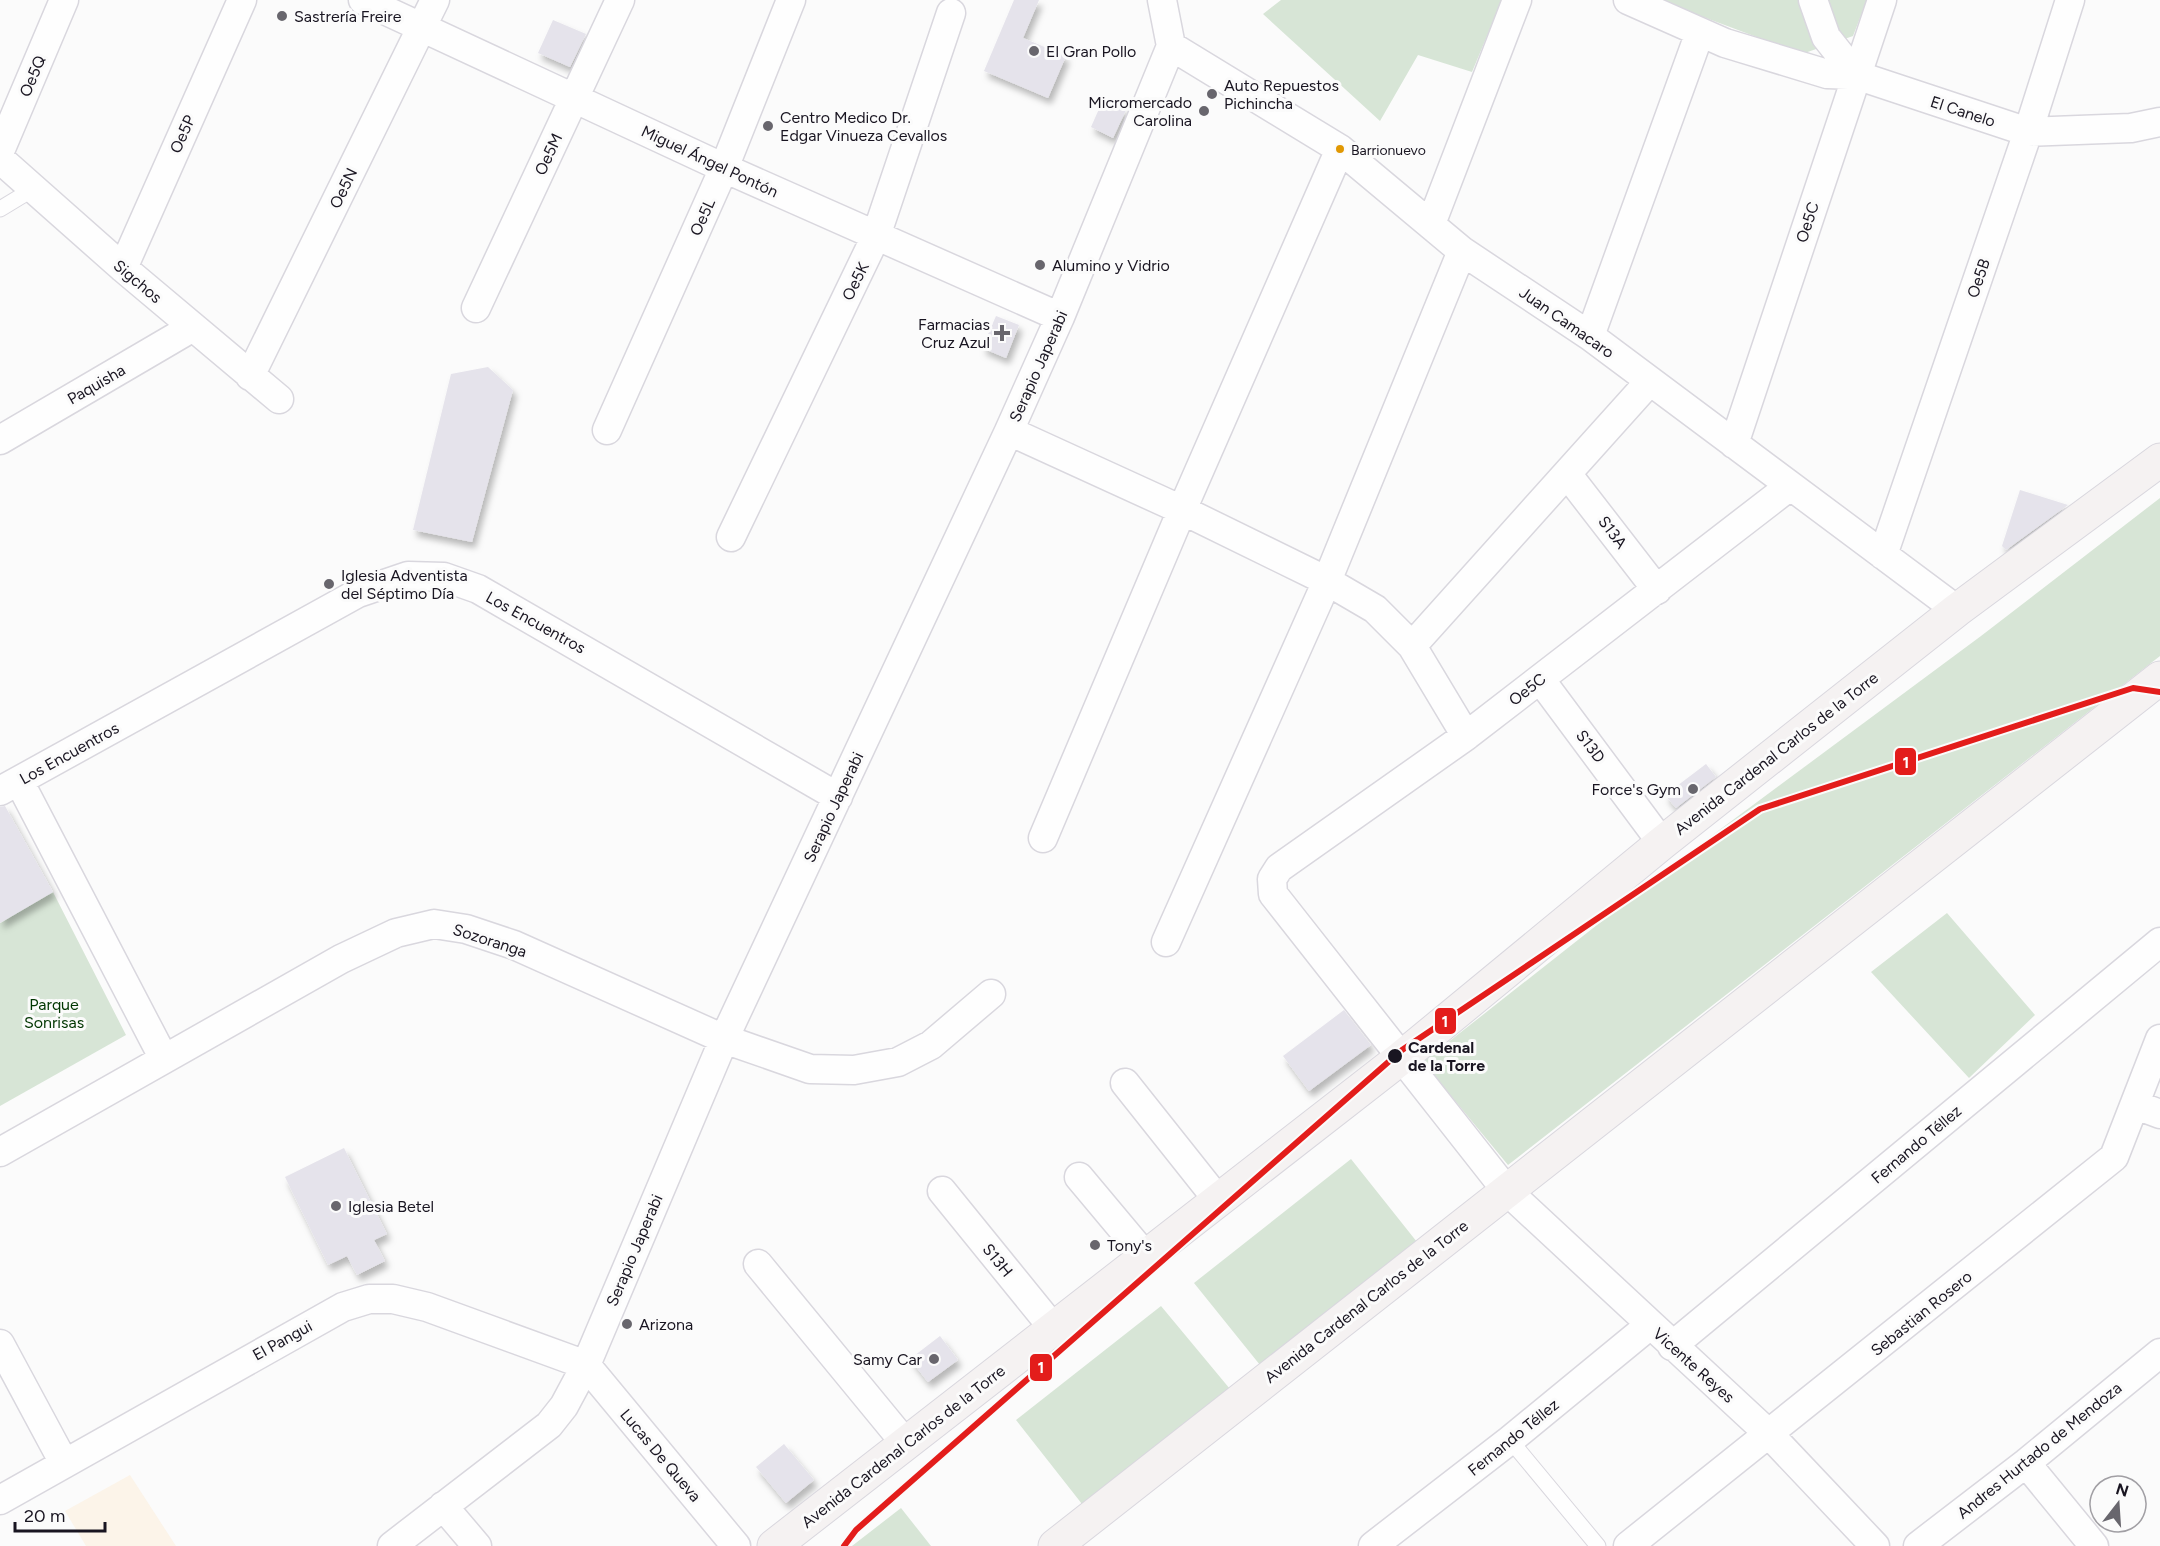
<svg xmlns="http://www.w3.org/2000/svg" width="2160" height="1546" font-family="Figtree,sans-serif">
	<defs>
		<filter id="shadow"><feDropShadow dx="3.5" dy="6" stdDeviation="3" flood-color="#0004"/></filter>
	</defs>
	<rect width="100%" height="100%" fill="#fbfbfb"/>
	<path fill="#fcf4e9" d="M130,1475L176,1546H86L65,1511Z"/>
	<path fill="#d7e5d6" d="M1281,0H1502L1472,72L1418,55L1380,121L1263,14Z
		M1658,0H1867L1853,36L1802,54Z
		M2160,498V656L1508,1165L1423,1062L1687,854L1981,636Z
		M53,892L126,1035L0,1106V923Z
		M1947,913L2035,1015L1969,1078L1871,972Z
		M1351,1159L1417,1242L1260,1365L1194,1283Z
		M1161,1306L1230,1389L1082,1504L1016,1420Z
		M901,1508L931,1546H852Z"/>
	<path fill="#e5e3eb" filter="url(#shadow)" d="M1014,0H1039L1023,38L1066,56L1048,98L984,71Z
		M553,20L586,34L570,67L538,53Z
		M1103,100L1126,110L1113,138L1091,127Z
		M996,316L1019,325L1006,358L982,348Z
		M488,367L513,390L472,542L413,530L451,374Z
		M2020,490L2068,505L2006,550L2002,546Z
		M1706,764L1716,777L1676,808L1665,795Z
		M5,806L53,892L0,923V807Z
		M1344,1010L1371,1045L1309,1091L1283,1056Z
		M344,1148L387,1234L374,1240L385,1261L357,1275L347,1256L328,1265L285,1177Z
		M940,1336L958,1360L928,1382L910,1359Z
		M784,1444L814,1480L786,1503L756,1467Z"/>
	<g fill="none" stroke-linecap="round" stroke-linejoin="round">
		<defs>
			<path id="lane" d="M0,209L33,189
				M1510,1440L1598,1546"/>
			<path id="street" d="M363,0L724,168L1060,317
				M1628,0L1725,43L1827,74L1856,75
				M1813,0L1826,37L1856,75L2028,132L2131,128L2160,122
				M1171,46L1340,149L1462,251L1590,336L1957,610
				M0,151L64,0
				M0,159L123,268L279,399
				M1431,224L1517,0
				M123,268L242,0
				M476,308L620,0
				M1590,336L1700,32
				M250,376L435,0
				M607,430L724,168L791,0
				M1009,431L1182,510L1327,581L1375,609L1412,646L1466,736
				M0,440L193,327
				M1734,444L1882,0
				M1568,475L1657,590
				M1790,486L1466,736L1279,868L1272,879L1273,894L1506,1190L1769,1434L1875,1546
				M731,537L876,236L951,13
				M1883,555L2028,132L2070,0
				M1412,646L1650,381
				M1540,679L1662,843
				M19,781L164,1059
				M0,791L358,593L408,576L444,577L478,589L838,797
				M1043,838L1182,510L1340,149
				M1166,942L1327,581L1462,251
				M1125,1083L1218,1200
				M2136,1105L2160,1114
				M0,1152L341,959L396,933L434,924L466,929L514,945L724,1039L810,1069L854,1070L898,1062L931,1045L991,994
				M1079,1177L1146,1257
				M942,1191L1054,1329
				M758,1264L906,1444
				M0,1344L64,1463
				M1672,1346L2160,942
				M2026,1463L2094,1546
				M0,1500L343,1307L369,1299H393L427,1307L586,1365L736,1546
				M443,1506L477,1546
				M392,1546L549,1425L564,1406L586,1365L724,1039L1009,431L1060,317L1171,46L1162,0
				M1373,1546L1510,1440L1650,1325
				M1628,1546L2114,1157L2160,1039
				M1918,1546L2026,1463L2160,1353"/>
			<path id="secondary" d="M774,1546L1401,1058L1662,843L1957,610L2160,460
				M1055,1546L2160,678"/>
		</defs>
		<use href="#lane" stroke="#d9d7de" stroke-width="17"/>
		<use href="#street" stroke="#d9d7de" stroke-width="31"/>
		<use href="#secondary" stroke="#d9d7de" stroke-width="35"/>
		<use href="#lane" stroke="#fefefe" stroke-width="15"/>
		<use href="#street" stroke="#fefefe" stroke-width="28"/>
		<use href="#secondary" stroke="#f5f2f2" stroke-width="33"/>
		<defs>
			<path id="metro-1" d="M844,1546L856,1530L1402,1050L1760,809L2133,688L2160,692"/>
		</defs>
		<use href="#metro-1" stroke="#fbfbfb" stroke-width="10"/>
		<use href="#metro-1" stroke="#e31d1b" stroke-width="6"/>
	</g>
	<g fill="#68666d" stroke="#fbfbfb" stroke-width="2">
		<circle cx="282" cy="16" r="6"/>
		<circle cx="1034" cy="51" r="6"/>
		<circle cx="1212" cy="94" r="6"/>
		<circle cx="1204" cy="111" r="6"/>
		<circle cx="768" cy="126" r="6"/>
		<circle cx="1040" cy="265" r="6"/>
		<path d="M999 324h6v6h6v6h-6v6h-6v-6h-6v-6h6z"/>
		<circle cx="329" cy="584" r="6"/>
		<circle cx="1693" cy="789" r="6"/>
		<circle cx="336" cy="1206" r="6"/>
		<circle cx="1095" cy="1245" r="6"/>
		<circle cx="627" cy="1324" r="6"/>
		<circle cx="934" cy="1359" r="6"/>
	</g>
	<circle fill="#e19803" stroke="#fbfbfb" stroke-width="2" cx="1340" cy="149" r="5"/>
	<circle fill="#191521" stroke="#fbfbfb" stroke-width="2" cx="1395" cy="1056" r="8"/>
	<g text-anchor="middle" stroke-width="6" stroke-linejoin="round" paint-order="stroke">
		<g font-size="14" fill="#191521" stroke="#fbfbfb" text-anchor="start">
			<text x="1351" y="155">Barrionuevo</text>
		</g>
		<g font-size="16" fill="#191521" stroke="#fbfbfb" text-anchor="start">
			<text x="294" y="22">Sastrería Freire</text>
			<text x="1046" y="57">El Gran Pollo</text>
			<text x="1224" y="91">Auto Repuestos<tspan x="1224" dy="18">Pichincha</tspan></text>
			<text x="1192" y="108" text-anchor="end">Micromercado<tspan x="1192" dy="18">Carolina</tspan></text>
			<text x="780" y="123">Centro Medico Dr.<tspan x="780" dy="18">Edgar Vinueza Cevallos</tspan></text>
			<text x="1052" y="271">Alumino y Vidrio</text>
			<text x="990" y="330" text-anchor="end">Farmacias<tspan x="990" dy="18">Cruz Azul</tspan></text>
			<text x="341" y="581">Iglesia Adventista<tspan x="341" dy="18">del Séptimo Día</tspan></text>
			<text x="1681" y="795" text-anchor="end">Force's Gym</text>
			<text x="348" y="1212">Iglesia Betel</text>
			<text x="1107" y="1251">Tony's</text>
			<text x="639" y="1330">Arizona</text>
			<text x="922" y="1365" text-anchor="end">Samy Car</text>
		</g>
		<g font-size="16" fill="#191521" stroke="#fbfbfb">
			<text transform="translate(32 76) rotate(-67)" y="6">Oe5Q</text>
			<text transform="translate(1963 111) rotate(18)" y="6">El Canelo</text>
			<text transform="translate(182 134) rotate(-66)" y="6">Oe5P</text>
			<text transform="translate(548 154) rotate(-65)" y="6">Oe5M</text>
			<text transform="translate(710 161) rotate(25)" y="6">Miguel Ángel Pontón</text>
			<text transform="translate(343 188) rotate(-64)" y="6">Oe5N</text>
			<text transform="translate(702 217) rotate(-66)" y="6">Oe5L</text>
			<text transform="translate(1807 222) rotate(-72)" y="6">Oe5C</text>
			<text transform="translate(1978 278) rotate(-71)" y="6">Oe5B</text>
			<text transform="translate(138 281) rotate(40)" y="6">Sigchos</text>
			<text transform="translate(855 281) rotate(-64)" y="6">Oe5K</text>
			<text transform="translate(1567 322) rotate(35)" y="6">Juan Camacaro</text>
			<text transform="translate(1038 366) rotate(-66)" y="6">Serapio Japerabi</text>
			<text transform="translate(96 384) rotate(-30)" y="6">Paquisha</text>
			<text transform="translate(1613 532) rotate(53)" y="6">S13A</text>
			<text transform="translate(536 622) rotate(29)" y="6">Los Encuentros</text>
			<text transform="translate(1527 689) rotate(-38)" y="6">Oe5C</text>
			<text transform="translate(1591 746) rotate(53)" y="6">S13D</text>
			<text transform="translate(69 753) rotate(-29)" y="6">Los Encuentros</text>
			<text transform="translate(1776 753) rotate(-38)" y="6">Avenida Cardenal Carlos de la Torre</text>
			<text transform="translate(833 807) rotate(-65)" y="6">Serapio Japerabi</text>
			<text transform="translate(490 940) rotate(18)" y="6">Sozoranga</text>
			<text transform="translate(1916 1144) rotate(-40)" y="6">Fernando Téllez</text>
			<text transform="translate(634 1250) rotate(-67)" y="6">Serapio Japerabi</text>
			<text transform="translate(998 1260) rotate(51)" y="6">S13H</text>
			<text transform="translate(1366 1301) rotate(-38)" y="6">Avenida Cardenal Carlos de la Torre</text>
			<text transform="translate(1921 1313) rotate(-39)" y="6">Sebastian Rosero</text>
			<text transform="translate(282 1340) rotate(-29)" y="6">El Pangui</text>
			<text transform="translate(1694 1365) rotate(42)" y="6">Vicente Reyes</text>
			<text transform="translate(1513 1437) rotate(-39)" y="6">Fernando Téllez</text>
			<text transform="translate(903 1446) rotate(-38)" y="6">Avenida Cardenal Carlos de la Torre</text>
			<text transform="translate(2039 1450) rotate(-39)" y="6">Andres Hurtado de Mendoza</text>
			<text transform="translate(661 1455) rotate(50)" y="6">Lucas De Queva</text>
		</g>
		<g font-size="16" fill="#003601" stroke="#fbfbfb">
			<text x="54" y="1010">Parque<tspan x="54" dy="18">Sonrisas</tspan></text>
		</g>
		<g font-size="16" font-weight="bold" fill="#191521" stroke="#fbfbfb" text-anchor="start">
			<text x="1408" y="1053">Cardenal<tspan x="1408" dy="18">de la Torre</tspan></text>
		</g>
	</g>
	<g stroke="#fbfbfb" stroke-width="2">
		<rect x="1894" y="747" width="23" height="29" rx="6" fill="#e31d1b"/>
		<rect x="1434" y="1007" width="23" height="28" rx="6" fill="#e31d1b"/>
		<rect x="1029" y="1353" width="24" height="29" rx="6" fill="#e31d1b"/>
	</g>
	<g font-size="16" text-anchor="middle" font-weight="bold" fill="#fff">
		<text x="1906" y="768">1</text>
		<text x="1445" y="1027">1</text>
		<text x="1041" y="1373">1</text>
	</g>
	<g transform="translate(2118 1504) rotate(17)"><circle r="28" fill="#fbfbfb" stroke="#a19fa4" stroke-width="1.5"/>
	<path d="M0-4.5L10 22L0 15L-10 22Z" fill="#68666d"/>
	<text y="-9" font-size="16" font-weight="bold" text-anchor="middle" fill="#191521">N</text>
	</g>
	<path d="M15 1522v9h90v-9" fill="none" stroke="#191521" stroke-width="3"/>
	<text x="24" y="1522" font-size="18" fill="#191521" stroke="#fbfbfb" stroke-width="4.5" paint-order="stroke">20 m</text>
</svg>
